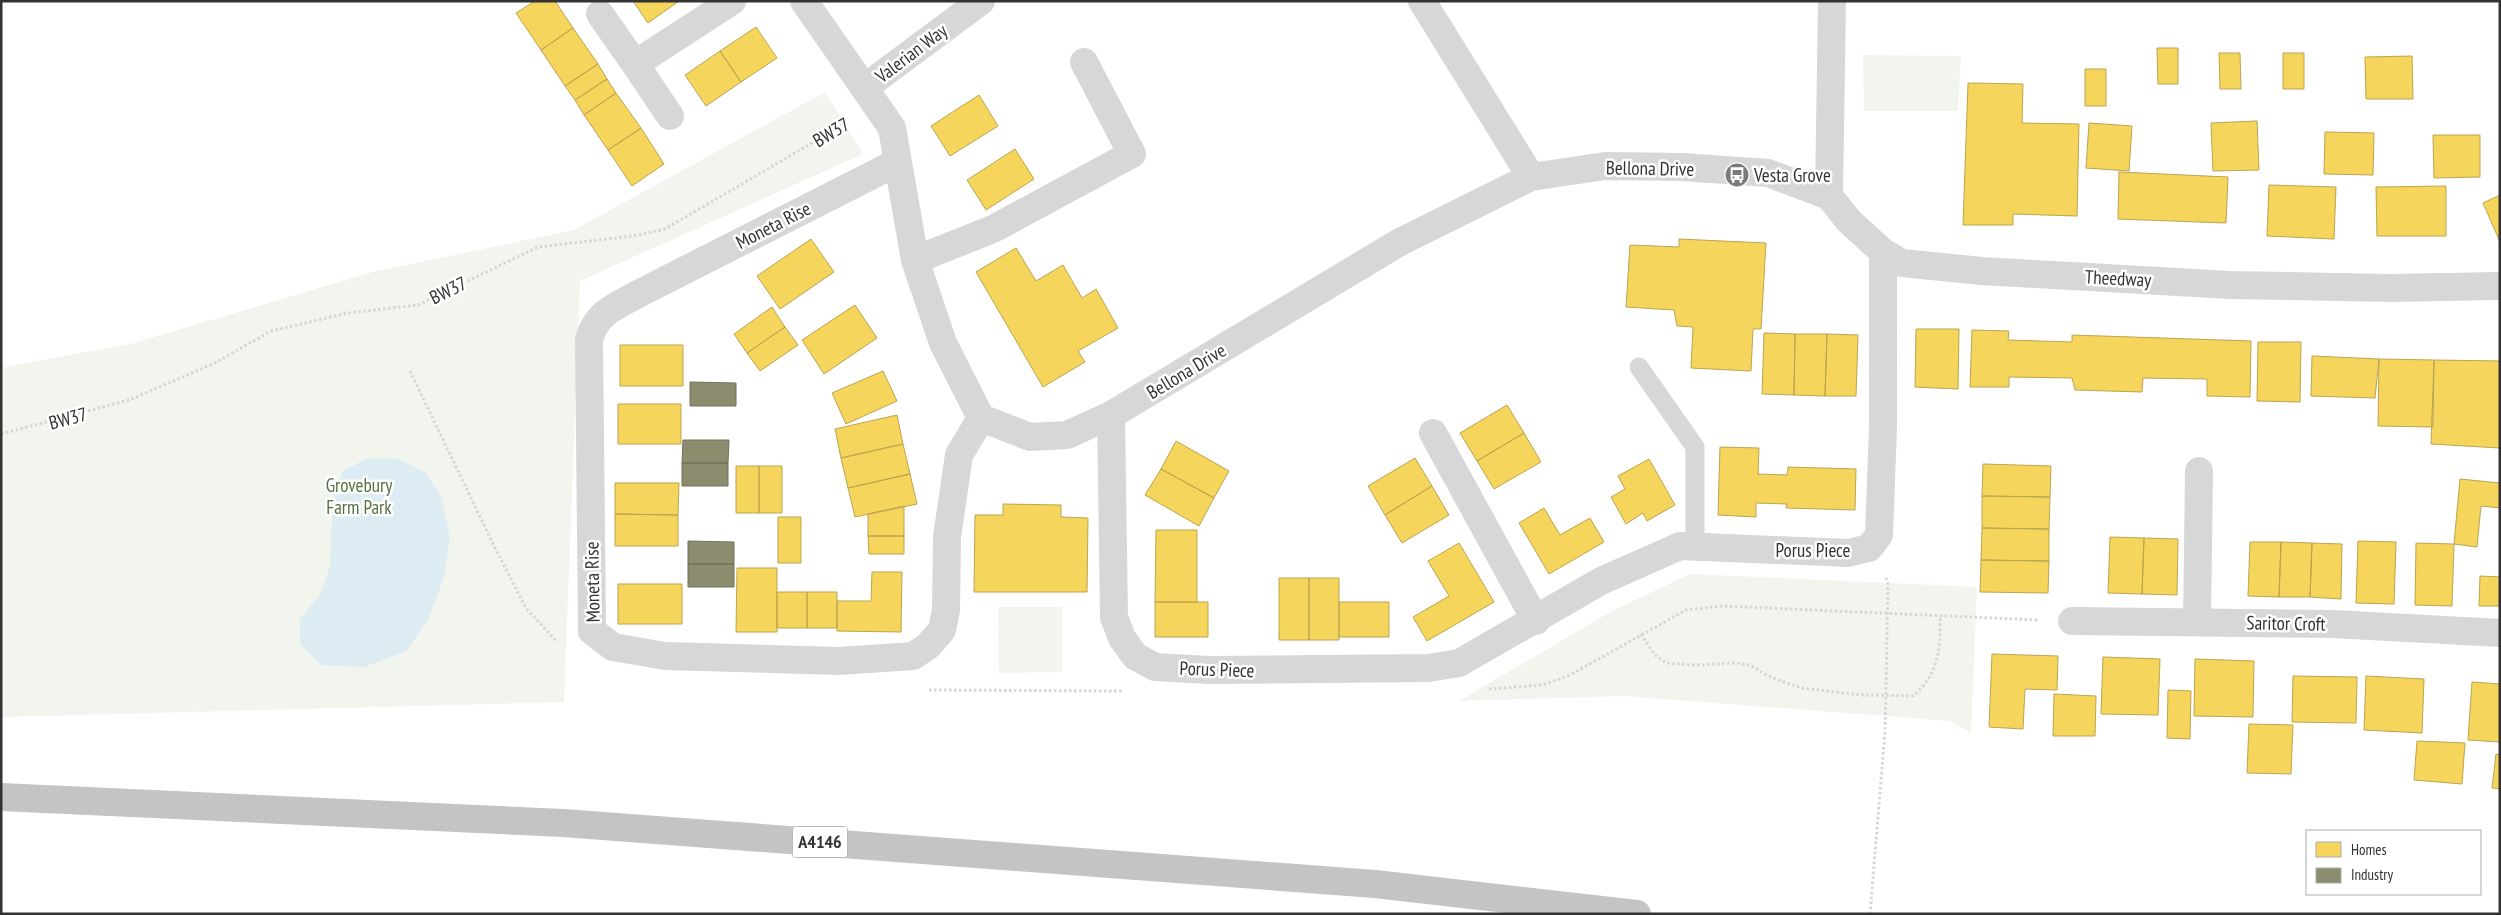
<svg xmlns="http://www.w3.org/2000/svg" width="2501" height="915" font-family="'PT Sans Narrow',sans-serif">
	<rect width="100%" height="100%" fill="#fff"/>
	<path fill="#f1f5ed" d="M1863,55L1961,56L1958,111H1864Z
		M825,92L863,154L580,281L564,702L1,717V368L134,343L373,272L574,230Z
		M1690,574L1977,587L1971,733L1950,721L1624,696L1459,701L1612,611Z
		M998,607H1062V672L999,673Z"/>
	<path fill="#ddebf3" d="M368,458L398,459L425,472L441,497L450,536L444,577L428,620L406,651L364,667L321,665L300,643V619L320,595L330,566L333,497L343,471Z"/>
	<path fill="#f6d55c" stroke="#bca450" d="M535,1H555L573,28L541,50L516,13Z
		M633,1H679L648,23Z
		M756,27L777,58L741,82L720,51Z
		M573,28L598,64L565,86L541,50Z
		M2157,48H2178V84H2158Z
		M720,51L741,82L706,106L685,75Z
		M2219,53H2240L2241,89H2220Z
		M2283,53H2304V89H2283Z
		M2412,56L2413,99H2366L2365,57Z
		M598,64L607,79L575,100L565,86Z
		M2085,69H2106V106H2085Z
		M607,79L616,93L584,115L575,100Z
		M1968,83L2023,84L2022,123L2079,124L2077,216L2013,214V225H1963Z
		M616,93L641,128L608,150L584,115Z
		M979,95L998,126L950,156L931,126Z
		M2257,121L2259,170L2213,171L2211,123Z
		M2089,123L2132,126L2129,171L2086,168Z
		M641,128L664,164L632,186L608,150Z
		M2325,132L2374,133L2373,175L2324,174Z
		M2433,135H2480V177L2434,178Z
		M1015,149L1034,179L986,210L967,180Z
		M2119,172L2228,177L2226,223L2118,219Z
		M2269,185L2336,187L2334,239L2267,236Z
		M2446,186V236H2377L2376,187Z
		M2500,195V242L2483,203Z
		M811,239L834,272L780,309L757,276Z
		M1679,239L1766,243L1761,329H1753L1751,371L1691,368L1693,327L1677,326L1674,310L1626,307L1630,245L1679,247Z
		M1016,248L1036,281L1063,265L1082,298L1096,289L1118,328L1078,351L1085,362L1043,387L976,272Z
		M855,305L877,338L824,374L802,340Z
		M772,307L785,327L747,353L734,334Z
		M785,327L798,345L760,371L747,353Z
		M1916,329H1959L1958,389L1915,387Z
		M1972,330L2009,331L2008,340L2072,342V335L2251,341L2250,397L2207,396V379L2143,378L2142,392L2075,390L2072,378L2009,377V387H1970Z
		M1764,333L1795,334L1794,395L1762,394Z
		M1795,334H1827L1825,396L1794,395Z
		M1827,334L1858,335L1856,396H1825Z
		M2258,342H2301L2300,402L2257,401Z
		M620,345H683V386H620Z
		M2312,356L2379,359L2375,398L2311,396Z
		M2379,359L2434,360L2433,427L2378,426Z
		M2434,360L2500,361V448L2431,444Z
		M883,371L897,401L846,424L832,393Z
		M618,404H681V444H618Z
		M1507,405L1524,433L1477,461L1460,433Z
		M897,415L903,444L841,458L835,429Z
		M1524,433L1541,462L1494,489L1477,461Z
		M1176,441L1229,471L1214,498L1161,469Z
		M903,444L910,474L848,488L841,458Z
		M1720,447L1759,448L1758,474L1787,475L1788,467L1856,469L1855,510L1786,508L1787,504L1756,503V517L1718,515Z
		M1415,458L1432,486L1385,515L1368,486Z
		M1649,459L1675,505L1647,521L1643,513L1626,524L1611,497L1625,489L1618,476Z
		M1983,464L2051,466L2050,497L1982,496Z
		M736,466H759V513H736Z
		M759,466H782V513H759Z
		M1161,469L1214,498L1199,526L1145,495Z
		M910,474L917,504L855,517L848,488Z
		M2460,479L2500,483V508L2481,506L2477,547L2454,544Z
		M615,483H679L678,515L615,514Z
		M1432,486L1449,515L1402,543L1385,515Z
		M1982,496L2050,497L2049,529L1982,528Z
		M1003,504L1061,505V517L1088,518L1087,592H974L975,515H1003Z
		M904,506V536H868V514Z
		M1544,508L1560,535L1590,518L1604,542L1549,574L1519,523Z
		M615,514L678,515V546H615Z
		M778,517H801V563H778Z
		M1982,528L2049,529V561L1981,560Z
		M1156,530H1197V602H1155Z
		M868,536H904V554H869Z
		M2110,537L2144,538L2142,594L2108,593Z
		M2144,538L2178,539L2177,595L2142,594Z
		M2358,541L2396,542L2394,604L2356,603Z
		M2250,542H2281L2279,597L2248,596Z
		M2281,542L2312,543L2310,597H2279Z
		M1459,543L1494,602L1427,641L1413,617L1449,596L1428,561Z
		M2312,543L2342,544L2341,599L2310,597Z
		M2416,543L2454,544L2452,606L2415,605Z
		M1981,560L2049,561L2048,593L1980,592Z
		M737,568H777V632H736Z
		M872,572H902L901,632L837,631V601H871Z
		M2480,576L2500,577V606H2479Z
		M1279,578H1309V640H1279Z
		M1309,578H1339V640H1309Z
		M618,584H682V624H618Z
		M777,592H807V628H777Z
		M807,592H837V628H807Z
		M1155,602H1208V637H1155Z
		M1339,602H1389V637H1339Z
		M1992,654L2058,656L2057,690L2025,689L2023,729L1989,727Z
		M2103,657L2160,659L2158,715L2101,714Z
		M2195,659L2254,661L2253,717L2194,716Z
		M2293,676L2357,677L2356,723L2292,722Z
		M2366,676L2424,679L2422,733L2364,730Z
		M2472,682L2500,684V742L2468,740Z
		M2168,690L2191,691L2190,739L2167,738Z
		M2054,694L2096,696L2095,736H2053Z
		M2249,724L2293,725L2291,774L2247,773Z
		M2417,741L2465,743L2462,784L2414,780Z
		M2496,754L2500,755V789L2492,788Z"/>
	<path fill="#8c8c6e" stroke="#71715c" d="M690,382L736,383V406H690Z
		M683,440H729L728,463H682Z
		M682,463H728V486H682Z
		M688,541L734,542V564H688Z
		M688,564H734V587H688Z"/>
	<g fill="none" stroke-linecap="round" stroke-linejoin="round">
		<path stroke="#d6d6d6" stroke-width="3" stroke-dasharray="2.5 2.5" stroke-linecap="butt" d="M410,371L495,548L526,608L557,642
			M1,434L129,400L213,364L271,331L348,313L418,305L538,247L633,236L665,229L846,123
			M1641,634L1654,654L1666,663L1695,665L1737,663L1750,665L1768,676L1801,688L1862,695L1913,696C1939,674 1941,648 1940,616
			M1489,689L1543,685L1570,675L1686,610L1722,606L2038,620
			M929,690L1123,691
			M1870,914L1885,732L1888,584L1886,578"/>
		<path stroke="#d7d7d7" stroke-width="19" d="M1639,367L1695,447V547"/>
		<path stroke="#d7d7d7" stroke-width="28" d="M804,1L892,128L915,260L943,343L981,418L1030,437L1067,435L1111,415L1400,242L1531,177L1605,166L1682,167L1768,173L1829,196L1849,221L1883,252L1902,263L1982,271L2230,285L2390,288L2500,286
			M1422,1L1531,177
			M600,14L635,64L732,1
			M635,64L670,116
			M864,88L981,1
			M898,162L638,294C615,307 597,312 589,339L592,631L613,647L665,656L839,661L913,656L928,646L942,630L946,610L947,537L959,455L981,418
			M1829,196L1832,1
			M915,260L993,229L1132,154L1084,62
			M1111,415L1114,617L1122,638L1135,656L1155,667L1210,670L1428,668L1459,663L1601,581L1680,546L1848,553L1869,548L1879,535L1883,427V252
			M1433,433L1536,621
			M2072,621L2333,624L2500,633
			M2197,622L2199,471"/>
		<path stroke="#c4c4c4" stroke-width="28" d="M1,797L563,823L1375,884L1637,914"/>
	</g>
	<defs>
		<symbol id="bus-disc" viewBox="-11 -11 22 22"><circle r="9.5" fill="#7a7a7a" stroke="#fff"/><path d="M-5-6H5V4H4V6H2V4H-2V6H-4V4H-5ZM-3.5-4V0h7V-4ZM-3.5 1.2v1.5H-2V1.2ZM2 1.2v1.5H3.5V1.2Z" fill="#fff"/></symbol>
	</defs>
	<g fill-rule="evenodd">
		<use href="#bus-disc" x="1723" y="161" width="28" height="28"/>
	</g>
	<g text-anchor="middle" stroke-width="5" stroke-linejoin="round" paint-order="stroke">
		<rect fill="#fff" stroke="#707070" stroke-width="1" x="792.5" y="826.5" width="55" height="31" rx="4"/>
		<g font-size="18" font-weight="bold" fill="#333">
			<text x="820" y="848">A4146</text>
		</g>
		<g font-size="19" fill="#333" stroke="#fff">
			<text transform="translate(911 53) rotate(-37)" y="7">Valerian Way</text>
			<text transform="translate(831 132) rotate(-31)" y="7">BW37</text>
			<text transform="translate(1650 168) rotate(1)" y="7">Bellona Drive</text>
			<text transform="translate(773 225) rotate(-27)" y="7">Moneta Rise</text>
			<text transform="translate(2118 278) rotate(3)" y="7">Theedway</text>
			<text transform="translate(448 290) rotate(-26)" y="7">BW37</text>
			<text transform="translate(1186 371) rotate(-31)" y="7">Bellona Drive</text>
			<text transform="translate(68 418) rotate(-15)" y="7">BW37</text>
			<text x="1813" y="557">Porus Piece</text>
			<text transform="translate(592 582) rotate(-91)" y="7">Moneta Rise</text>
			<text transform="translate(2286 623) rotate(1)" y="7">Saritor Croft</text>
			<text transform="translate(1217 669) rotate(2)" y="7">Porus Piece</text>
		</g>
		<g font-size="19" fill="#333" stroke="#fff" text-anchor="start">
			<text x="1754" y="182">Vesta Grove</text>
		</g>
		<g font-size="19" fill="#56703f" stroke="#fff">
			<text x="359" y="492">Grovebury<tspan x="359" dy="22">Farm Park</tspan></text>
		</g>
	</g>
	<rect width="2501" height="915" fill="none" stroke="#333333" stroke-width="5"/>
	<rect x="2306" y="830" width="175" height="65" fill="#ffffff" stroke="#adadad"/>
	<rect x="2316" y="842" width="25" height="15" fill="#f6d55c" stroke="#adadad"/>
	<text x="2351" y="855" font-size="15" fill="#333333">Homes</text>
	<rect x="2316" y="868" width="25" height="15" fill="#8c8c6e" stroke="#adadad"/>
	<text x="2351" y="880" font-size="15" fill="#333333">Industry</text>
</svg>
